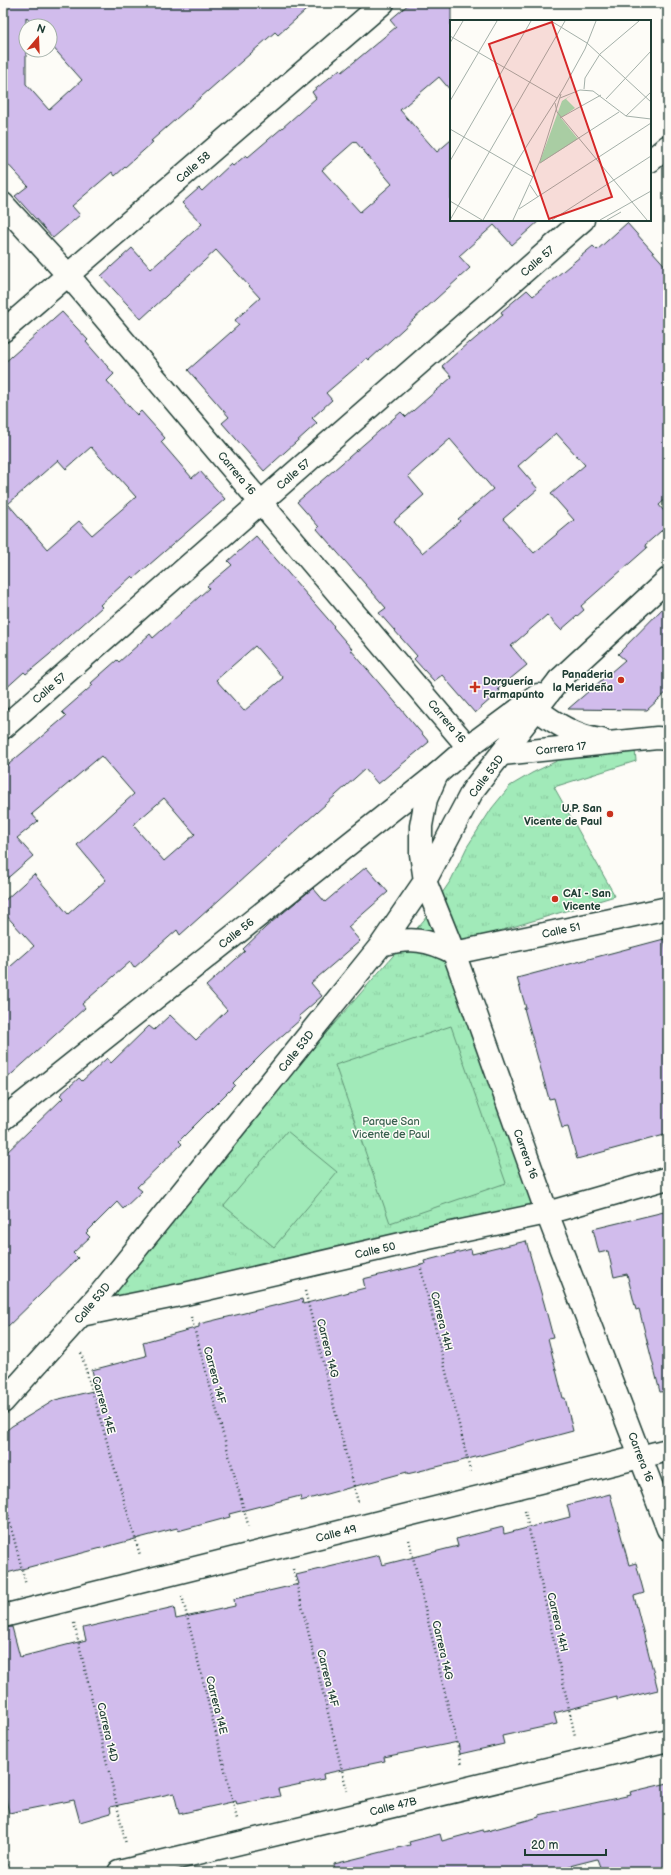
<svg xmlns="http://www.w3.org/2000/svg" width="671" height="1875" font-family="'Balsamiq Sans',sans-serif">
	<defs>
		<pattern id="grass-tufts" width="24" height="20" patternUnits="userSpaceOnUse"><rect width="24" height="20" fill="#a1eab9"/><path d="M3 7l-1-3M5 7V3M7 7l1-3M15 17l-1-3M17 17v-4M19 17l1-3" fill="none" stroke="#8acaa0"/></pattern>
	</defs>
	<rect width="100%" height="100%" fill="#fdfcf7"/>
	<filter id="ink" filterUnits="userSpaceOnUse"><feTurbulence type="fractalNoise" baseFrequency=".025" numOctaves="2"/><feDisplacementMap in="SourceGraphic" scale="8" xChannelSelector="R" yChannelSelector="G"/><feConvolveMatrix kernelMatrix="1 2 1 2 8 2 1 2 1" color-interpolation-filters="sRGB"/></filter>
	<g filter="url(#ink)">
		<path fill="url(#grass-tufts)" stroke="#609476" d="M635,749L636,761L554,787L615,896L443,948L537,1205L84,1313L424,920L451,880L467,847L492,808L510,786L532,773L559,760Z"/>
		<path fill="#a1eab9" stroke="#609476" d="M451,1026L506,1183L390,1223L335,1065Z
			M287,1131L337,1172L274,1247L224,1206Z"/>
		<path fill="#d1bcec" stroke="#1f3d34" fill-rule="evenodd" d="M3,3H314L278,35L275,32L151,141L153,142L115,176L112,172L72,206L80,215L53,238L15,196L28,186L3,159ZM26,17L34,26H50V44L82,80L49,110L26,84Z
			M410,3H451V91L439,77L400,110L437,152L451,140V220H540L512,245L494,225L459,256L470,268L369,360L367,358L326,393L332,400L312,418L317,423L264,471L222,423L229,417L188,370L239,325L235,320L260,298L216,250L141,319L101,276L132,248L151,269L202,224L182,203L199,188L202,191L231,164L233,166L246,155L248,157L282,128L316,98L312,92L340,69L342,72L396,27L390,20ZM355,141L392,184L360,212L322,170Z
			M627,223L668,269V497L659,505L668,516V525L645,545L647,548L581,606L584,610L561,630L547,615L511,646L527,665L498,689L500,691L475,713L442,675L434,681L414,659L417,656L379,613L386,608L317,529L319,527L297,502L401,412L406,417L452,377L442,366L469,342L470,343L503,315L501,312L527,290L533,296L593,246L597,250ZM556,433L585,465L551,494L574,520L534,553L503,519L538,489L518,466ZM450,439L493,489L458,519L460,521L422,553L394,521L424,495L408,476Z
			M62,312L88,340L86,342L114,374L107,381L137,415L141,411L165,438L161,442L192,478L200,471L225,499L134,578L132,576L100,605L102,607L50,654L26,674L24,672L3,691V364ZM91,447L136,497L92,535L79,521L47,549L8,504L58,460L66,469Z
			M256,536L334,626L333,627L352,649L351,650L429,742L378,784L365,769L180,935L177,930L134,968L130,962L82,1004L85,1008L3,1082V973L34,946L3,912V902L34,874L68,914L106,880L77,845L134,794L101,756L32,814L38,821L17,838L33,856L3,882V769L66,716L62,712L93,685L91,683L117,660L119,662L150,634L153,638L209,588L207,586L232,565L228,561ZM255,646L283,678L244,711L216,680ZM164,798L195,834L164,861L133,825Z
			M668,603V691L647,710L568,709L625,660L618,654Z
			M366,867L388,892L348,927L360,941L311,983L322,996L299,1016L301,1019L267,1049L233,1083L235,1085L179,1141L182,1144L137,1187L142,1191L123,1209L117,1202L86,1233L90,1237L73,1253L78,1258L3,1331V1156L63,1098L60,1095L79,1078L82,1081L107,1058L111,1063L149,1026L154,1030L170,1015L196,1040L227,1010L206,986L245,951L243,949L266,927L313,888L325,902Z
			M664,939L668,955V1134L577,1159L568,1127L562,1128L554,1098L549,1099L524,1008H526L517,978Z
			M668,1211V1391L660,1392L639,1309L636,1310L627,1274L614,1277L608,1251L599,1253L593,1229Z
			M526,1241L544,1303L553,1337L548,1338L563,1398H565L573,1431L453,1463L407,1474V1472L301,1501L300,1496L229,1514L230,1517L178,1531L177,1528L3,1574V1433L12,1426L55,1400L97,1390L92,1370L146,1356L143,1342L199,1327V1324L302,1299L303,1304L365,1288L363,1279L425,1264L424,1261L471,1249L472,1254Z
			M610,1494L629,1565L636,1563L644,1593L634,1596L658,1690L617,1700V1697L554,1713L557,1724L502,1736L504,1744L460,1754L458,1742L384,1757L385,1761L323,1774L324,1779L278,1789L280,1796L237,1805L236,1801L179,1814L174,1793L110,1807L111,1813L80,1822L74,1800L9,1813L3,1786V1628L12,1627L20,1657L86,1640L83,1628L174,1607L176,1619L235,1606L234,1599L299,1584L296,1575L379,1555L382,1565L458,1546L456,1539L503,1527L504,1534L570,1517L567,1505Z
			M668,1783V1872H602L597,1859L546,1872H335L334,1864L410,1845L409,1842L440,1834L442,1841L483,1830L484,1832L539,1817V1815L631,1795L630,1792Z"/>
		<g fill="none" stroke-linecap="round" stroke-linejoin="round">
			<defs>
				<path id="minor" d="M650,161L668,146
					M3,204L69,276L468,747
					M3,331L383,3
					M559,680L668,579
					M536,709C555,723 576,737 601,740
					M3,728L583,220
					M502,754L657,738L668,739
					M437,774L426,799L421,826V854L425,881L454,953L547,1213L668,1529
					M454,953L668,908
					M81,1315L185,1294L414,1241L547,1213L668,1178
					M3,1616L668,1450
					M119,1872L668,1740"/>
				<path id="tertiary" d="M381,945C410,937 428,939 454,953
					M3,1119L437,774L468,747L538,695
					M3,1402L100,1294L381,945L425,881L473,790L559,680"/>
			</defs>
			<use href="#minor" stroke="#1f3d34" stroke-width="25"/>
			<use href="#tertiary" stroke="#1f3d34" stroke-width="25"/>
			<path stroke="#1f3d34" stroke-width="2.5" stroke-dasharray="1 3" stroke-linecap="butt" d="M420,1265L471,1474
				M305,1291L358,1502
				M191,1317L249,1528
				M81,1353L140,1555
				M3,1496L26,1585
				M525,1511L575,1736
				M409,1540L462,1765
				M293,1569L347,1791
				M182,1596L237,1819
				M74,1623L126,1844
				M3,1849L8,1872"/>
			<use href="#minor" stroke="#fdfcf7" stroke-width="22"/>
			<use href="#tertiary" stroke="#fdfcf7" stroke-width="22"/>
		</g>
	</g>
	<g fill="#c8321e" stroke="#fdfcf7" stroke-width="1.5">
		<circle cx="621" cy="680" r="4"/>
		<path d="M473 681h4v4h4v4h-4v4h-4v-4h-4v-4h4z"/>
		<circle cx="610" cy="814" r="4"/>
		<circle cx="555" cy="899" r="4"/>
	</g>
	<g text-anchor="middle" stroke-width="3" stroke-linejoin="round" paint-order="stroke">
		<g font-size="11" fill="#1f3d34" stroke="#fdfcf7">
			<text transform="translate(193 167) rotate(-41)" y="4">Calle 58</text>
			<text transform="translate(537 261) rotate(-41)" y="4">Calle 57</text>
			<text transform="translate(237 473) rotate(50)" y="4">Carrera 16</text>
			<text transform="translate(293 474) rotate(-41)" y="4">Calle 57</text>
			<text transform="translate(49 688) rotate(-41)" y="4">Calle 57</text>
			<text transform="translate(447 721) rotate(50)" y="4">Carrera 16</text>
			<text transform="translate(561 748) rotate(-6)" y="4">Carrera 17</text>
			<text transform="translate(486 776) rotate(-53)" y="4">Calle 53D</text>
			<text transform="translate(561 930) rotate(-12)" y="4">Calle 51</text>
			<text transform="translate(236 933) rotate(-38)" y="4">Calle 56</text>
			<text transform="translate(296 1051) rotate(-51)" y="4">Calle 53D</text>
			<text transform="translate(526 1154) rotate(70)" y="4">Carrera 16</text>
			<text transform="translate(375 1250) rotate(-13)" y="4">Calle 50</text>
			<text transform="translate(92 1303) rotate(-50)" y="4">Calle 53D</text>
			<text transform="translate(442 1321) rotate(76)" y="4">Carrera 14H</text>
			<text transform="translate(328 1348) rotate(76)" y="4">Carrera 14G</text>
			<text transform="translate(215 1375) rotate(75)" y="4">Carrera 14F</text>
			<text transform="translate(104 1405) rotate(74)" y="4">Carrera 14E</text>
			<text transform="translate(641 1457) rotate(69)" y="4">Carrera 16</text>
			<text transform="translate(336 1533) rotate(-14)" y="4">Calle 49</text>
			<text transform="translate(558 1622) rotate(77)" y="4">Carrera 14H</text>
			<text transform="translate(443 1650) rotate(77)" y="4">Carrera 14G</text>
			<text transform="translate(328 1678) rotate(76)" y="4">Carrera 14F</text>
			<text transform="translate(217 1705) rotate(76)" y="4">Carrera 14E</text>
			<text transform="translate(108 1732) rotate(77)" y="4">Carrera 14D</text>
			<text transform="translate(393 1806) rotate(-14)" y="4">Calle 47B</text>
		</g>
		<g font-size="11" font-weight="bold" fill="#1f3d34" stroke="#fdfcf7" text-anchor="end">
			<text x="613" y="678">Panaderia<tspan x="613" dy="13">la Merideña</tspan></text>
			<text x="483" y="685" text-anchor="start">Dorguería<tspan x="483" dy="13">Farmapunto</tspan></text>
			<text x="602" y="812">U.P. San<tspan x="602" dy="13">Vicente de Paul</tspan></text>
			<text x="563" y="897" text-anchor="start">CAI - San<tspan x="563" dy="13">Vicente</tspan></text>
		</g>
		<g font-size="11" fill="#39604f" stroke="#fdfcf7">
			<text x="391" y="1125">Parque San<tspan x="391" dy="13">Vicente de Paul</tspan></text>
		</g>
	</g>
	<g transform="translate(450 20)">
		<rect width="201" height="201" fill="#fdfcf7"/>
		<path d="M123,74L116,79L125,88L111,98L128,119L89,144L112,81Z" fill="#a1eab9"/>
		<path d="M114,105L124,118L115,125L105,112Z" fill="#a1eab9"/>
		<path fill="none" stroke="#a4b0a9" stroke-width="1" d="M101,1L137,23L201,82M0,16L107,78M0,23L13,1M134,69L135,58L150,34L189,1M110,78L130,70L143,71L176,96L201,99M156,79L201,31M0,81L47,1M105,83L107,92L197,200M176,96L201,72M110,98L151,75M0,109L83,157M0,141L81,1M90,143L169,92M80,165L88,177M0,181L32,200M69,189L201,103M0,200L115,1M33,200L64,146L113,69L135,29L146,1M63,200L90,141L111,74M102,200L201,136M150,200L201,171M157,200L171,192"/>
		<path fill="#d62828" fill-opacity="0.15" stroke="#d62828" stroke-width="2" d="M102,2L162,177L99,199L39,24Z"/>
		<rect width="201" height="201" fill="none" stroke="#1f3d34" stroke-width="2"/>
	</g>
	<rect width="671" height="1875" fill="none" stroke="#fdfcf7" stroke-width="16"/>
	<rect x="8" y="8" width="655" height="1859" fill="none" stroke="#1f3d34" stroke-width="1.5" filter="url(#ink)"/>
	<g transform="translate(38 38) rotate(19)"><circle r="19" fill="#fdfcf7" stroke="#a4b0a9"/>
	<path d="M0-3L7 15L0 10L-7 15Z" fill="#c8321e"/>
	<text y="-6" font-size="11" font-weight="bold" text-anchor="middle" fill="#1f3d34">N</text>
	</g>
	<path d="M525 1849v6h81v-6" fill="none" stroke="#1f3d34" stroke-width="2"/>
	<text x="531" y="1849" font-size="12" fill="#1f3d34" stroke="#fdfcf7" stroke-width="3" paint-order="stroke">20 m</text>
</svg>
